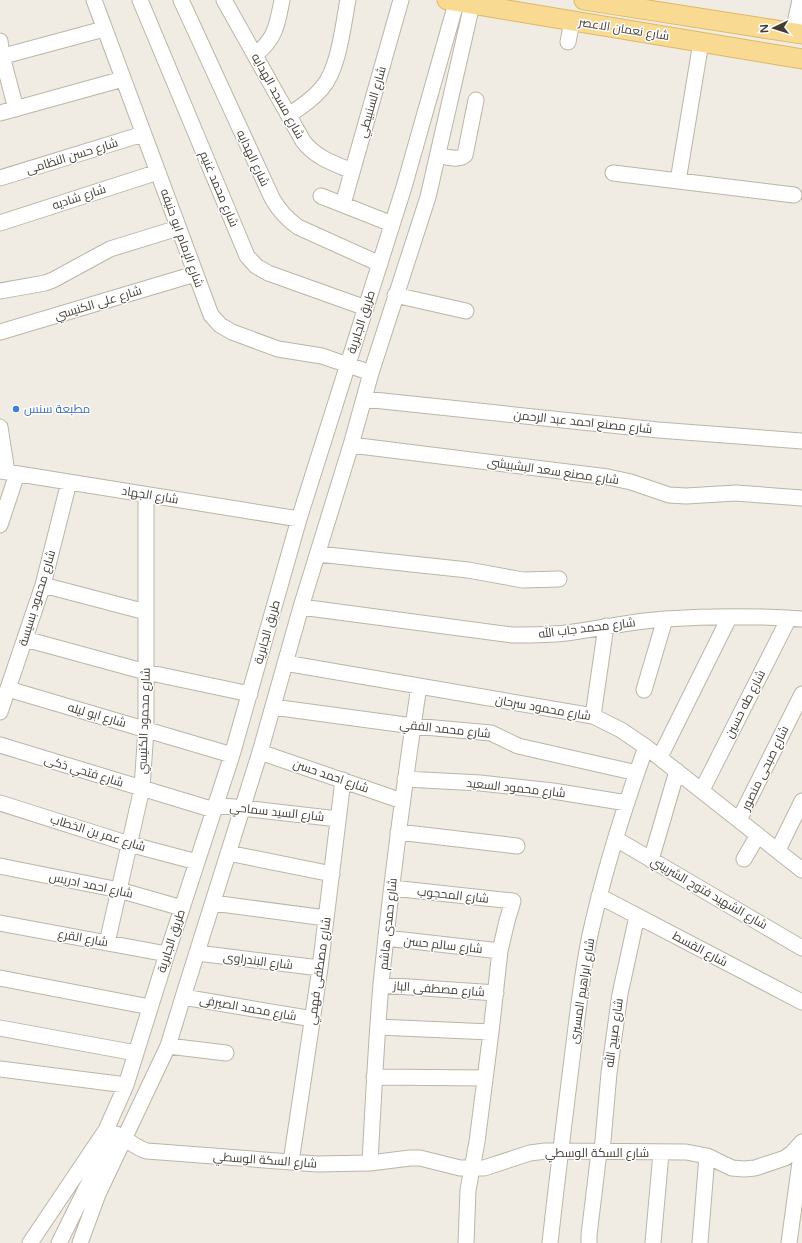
<svg xmlns="http://www.w3.org/2000/svg" width="802" height="1243" font-family="'Varela Round',Cairo,sans-serif">
	<rect width="100%" height="100%" fill="#f1ece3"/>
	<g fill="none" stroke-linecap="round" stroke-linejoin="round">
		<defs>
			<path id="minor" d="M94,0L211,315L220,325L232,332L278,349L322,356L371,373
				M140,0L247,256L256,266L268,273L366,308
				M181,0L272,198C279,211 287,219 298,227L380,264
				M224,0L303,141C316,158 333,163 352,171
				M793,32L800,0
				M0,41L2,56L16,109
				M568,42L572,21
				M255,55C276,38 277,25 282,0
				M0,57L104,29
				M0,113L123,79
				M289,115C301,107 313,99 322,88C339,69 343,25 348,0
				M438,155C446,157 459,161 465,155L476,100
				M613,173L794,195
				M0,178L143,134
				M678,181L701,42
				M321,196L392,224
				M343,204L401,0
				M0,223L158,172
				M0,291L45,283L53,280L110,249L178,228
				M395,295L466,311
				M0,332L195,274
				M364,399L658,430L802,441
				M0,427L7,472
				M351,445L608,477L631,482L669,495L686,496L736,493L802,498
				M0,471L299,519
				M0,525L17,474
				M318,554L468,570L523,580L559,579
				M43,585L146,612
				M301,607L512,635C530,635 548,635 566,633C599,629 632,621 665,619C709,616 759,616 802,619
				M25,639L146,672L250,694
				M285,663L593,716L621,730L646,747L802,870
				M8,689L232,755
				M644,690L665,619
				M273,707L413,726L491,733L518,746L637,773
				M0,712L43,585L69,482
				M593,716L606,626
				M0,745L214,810
				M260,752L402,801
				M660,757L729,618
				M405,779L480,783L553,791L627,803
				M702,790L789,618
				M0,803L129,844L197,862
				M216,805L338,819
				M739,820L802,694
				M398,832L517,846
				M616,839L802,948
				M778,850L802,801
				M228,853L332,874
				M744,859L758,835
				M651,860L677,771
				M0,866L119,890L182,908
				M392,888L513,901L507,921L500,951L491,1032L477,1142L468,1190L466,1243
				M599,896L802,1002
				M213,903L326,918
				M0,923L167,954
				M386,938L500,951
				M107,943L142,788L146,729V495
				M197,953L320,968
				M0,978L150,1007
				M381,985L496,993
				M183,997L313,1019
				M378,1027L491,1032
				M0,1028L136,1053
				M168,1046L226,1053
				M0,1069L126,1085
				M374,1077L485,1078
				M116,1134C129,1139 133,1147 147,1151L317,1164L370,1163L410,1158H420L460,1168H484L530,1153L545,1151L686,1152L707,1156L732,1168L744,1169L755,1168L785,1158L792,1153L802,1142
				M602,1152L609,1073L620,994L637,916
				M291,1162L320,968L343,780
				M370,1163C373,1104 376,1044 381,984C391,885 404,785 419,686
				M30,1243L106,1130L126,1085L167,954L232,755L299,519L404,187L457,0
				M59,1243L112,1136
				M80,1243L98,1194L168,1046L183,997L260,752L301,607L351,445L371,373L428,197L473,0
				M550,1243C557,1179 565,1115 573,1051C578,1012 582,973 590,935C604,871 624,808 646,747
				M589,1243V1235L599,1152
				M653,1243L661,1153
				M700,1243L707,1156
				M789,1243L800,1162L801,1143"/>
			<path id="major" d="M447,0L802,59
				M584,0L802,34"/>
		</defs>
		<use href="#minor" stroke="#bcb4a6" stroke-width="17"/>
		<use href="#major" stroke="#ddb764" stroke-width="21"/>
		<use href="#minor" stroke="#fff" stroke-width="15"/>
		<use href="#major" stroke="#f9da93" stroke-width="19"/>
	</g>
	<circle fill="#3f7fe0" stroke="#fff" stroke-width="1.5" cx="16" cy="409" r="4"/>
	<g text-anchor="middle" stroke-width="3" stroke-linejoin="round" paint-order="stroke">
		<g font-size="12" fill="#423c34" stroke="#fff">
			<text transform="translate(624 29) rotate(9)" y="4">شارع نعمان الاعصر</text>
			<text transform="translate(278 96) rotate(61)" y="4">شارع مسجد الهدايه</text>
			<text transform="translate(372 102) rotate(-74)" y="4">شارع السنبيطي</text>
			<text transform="translate(72 156) rotate(-17)" y="4">شارع حسن النظامى</text>
			<text transform="translate(253 158) rotate(65)" y="4">شارع الهدايه</text>
			<text transform="translate(219 189) rotate(67)" y="4">شارع محمد غنيم</text>
			<text transform="translate(79 197) rotate(-18)" y="4">شارع شاديه</text>
			<text transform="translate(182 238) rotate(70)" y="4">شارع الإمام ابو حنيفه</text>
			<text transform="translate(98 303) rotate(-17)" y="4">شارع على الكنيسي</text>
			<text transform="translate(361 322) rotate(-72)" y="4">طريق الجابرية</text>
			<text transform="translate(583 422) rotate(6)" y="4">شارع مصنع احمد عبد الرحمن</text>
			<text transform="translate(553 471) rotate(8)" y="4">شارع مصنع سعد البشبيشى</text>
			<text transform="translate(150 495) rotate(9)" y="4">شارع الجهاد</text>
			<text transform="translate(37 598) rotate(-73)" y="4">شارع محمود بسيسة</text>
			<text transform="translate(587 628) rotate(-7)" y="4">شارع محمد جاب الله</text>
			<text transform="translate(267 632) rotate(-74)" y="4">طريق الجابرية</text>
			<text transform="translate(745 704) rotate(-63)" y="4">شارع طه حسين</text>
			<text transform="translate(543 708) rotate(10)" y="4">شارع محمود سرحان</text>
			<text transform="translate(97 715) rotate(16)" y="4">شارع ابو ليله</text>
			<text transform="translate(144 721) rotate(-88)" y="4">شارع محمود الكنيسي</text>
			<text transform="translate(445 729) rotate(6)" y="4">شارع محمد الفقي</text>
			<text transform="translate(765 768) rotate(-64)" y="4">شارع صبحى منصور</text>
			<text transform="translate(84 771) rotate(17)" y="4">شارع فتحي ذكى</text>
			<text transform="translate(331 776) rotate(19)" y="4">شارع احمد حسن</text>
			<text transform="translate(516 788) rotate(6)" y="4">شارع محمود السعيد</text>
			<text transform="translate(277 812) rotate(6)" y="4">شارع السيد سماحي</text>
			<text transform="translate(98 833) rotate(17)" y="4">شارع عمر بن الخطاب</text>
			<text transform="translate(91 885) rotate(12)" y="4">شارع احمد ادريس</text>
			<text transform="translate(709 893) rotate(30)" y="4">شارع الشهيد فتوح الشربيني</text>
			<text transform="translate(453 895) rotate(6)" y="4">شارع المحجوب</text>
			<text transform="translate(388 924) rotate(-84)" y="4">شارع حمدى هاشم</text>
			<text transform="translate(83 938) rotate(10)" y="4">شارع القرع</text>
			<text transform="translate(171 941) rotate(-72)" y="4">طريق الجابرية</text>
			<text transform="translate(443 945) rotate(6)" y="4">شارع سالم حسن</text>
			<text transform="translate(700 949) rotate(28)" y="4">شارع القسط</text>
			<text transform="translate(258 961) rotate(7)" y="4">شارع البندراوى</text>
			<text transform="translate(319 971) rotate(-82)" y="4">شارع مصطفى فهمي</text>
			<text transform="translate(439 989) rotate(4)" y="4">شارع مصطفى الباز</text>
			<text transform="translate(582 991) rotate(-81)" y="4">شارع ابراهيم المسيرى</text>
			<text transform="translate(248 1008) rotate(10)" y="4">شارع محمد الصيرفى</text>
			<text transform="translate(614 1033) rotate(-82)" y="4">شارع صبيح الله</text>
			<text x="597" y="1157">شارع السكة الوسطي</text>
			<text transform="translate(265 1160) rotate(4)" y="4">شارع السكة الوسطي</text>
		</g>
		<g font-size="12" fill="#366cbe" stroke="#fff" text-anchor="start">
			<text x="24" y="413">مطبعة سنس</text>
		</g>
	</g>
	<g transform="translate(774 28) rotate(266)" stroke="#ffffff" stroke-width="3" paint-order="stroke">
	<path d="M0-3L7 15L0 10L-7 15Z" fill="#423c34"/>
	<text y="-6" font-size="11" font-weight="bold" text-anchor="middle" fill="#423c34">N</text>
	</g>
</svg>
